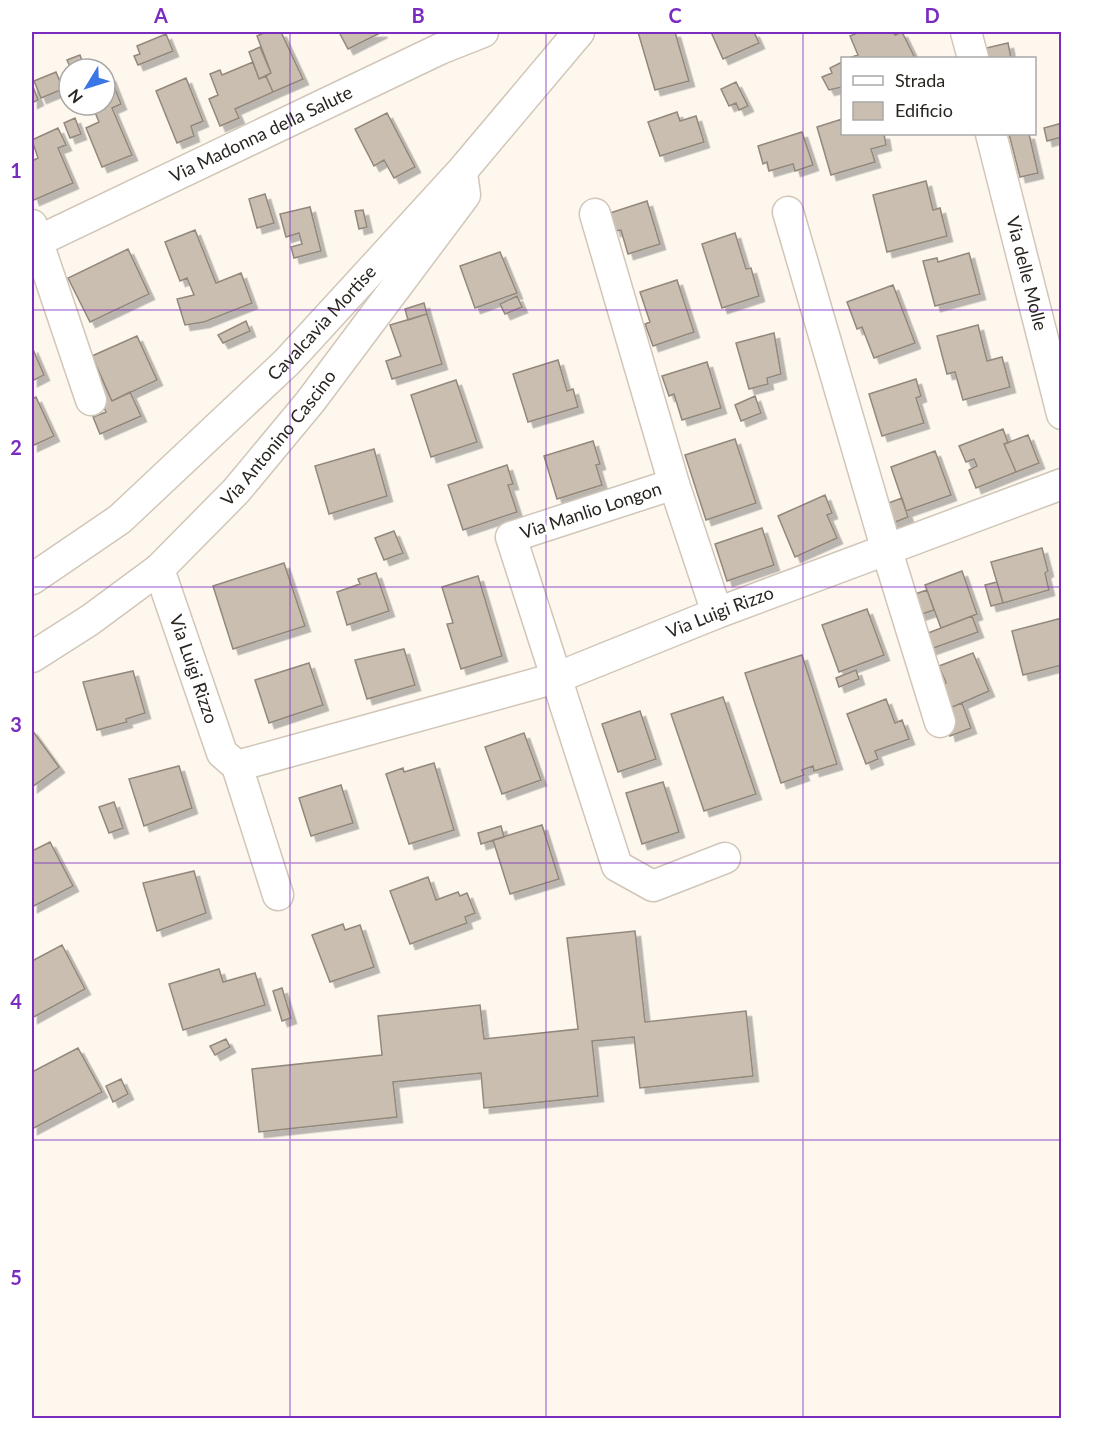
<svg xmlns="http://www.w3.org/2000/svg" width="1093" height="1450" font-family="Lato,sans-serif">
	<defs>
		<filter id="shadow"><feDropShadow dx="5.5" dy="5.5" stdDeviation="0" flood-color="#0004"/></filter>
	</defs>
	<rect width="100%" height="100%" fill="#fdf7ee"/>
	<path fill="#c9beb0" stroke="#93887b" stroke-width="1.5" filter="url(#shadow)" d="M266,32H281L303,79L273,92L266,76L271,73L257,36Z
		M339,32H382L348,49Z
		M638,32H675L689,81L655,90Z
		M711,32H754L759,43L723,59Z
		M860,32H893L895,35L902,32L915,58H849L858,55L850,36Z
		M166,34L173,51L138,65L134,56L140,54L137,46Z
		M1008,43L1011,58H984L982,49Z
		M260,47L271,73L259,79L249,52Z
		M80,55L85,69H71L67,60Z
		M253,62L259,79L266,76L273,92L235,109L239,118L220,126L209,99L218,95L210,74L220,70L222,75Z
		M842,62V87L829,90L822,77L832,73L830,68Z
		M56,72L63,89L41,98L34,81Z
		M110,76L121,104L112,108L132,155L102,167L86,128L99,122L92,105H105V78Z
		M186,78L203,121L191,126L194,136L177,143L156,91Z
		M736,82L748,106L739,110L736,103L729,106L721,89Z
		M32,84L38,100L32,103Z
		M677,112L680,121L696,116L704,142L660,156L648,122Z
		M387,113L415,167L394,178L384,160L374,166L355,129Z
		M75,118L81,134L70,138L64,123Z
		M842,119V134H884L886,145L871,149L875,162L831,175L817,127Z
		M1062,123V137L1047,141L1044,128Z
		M58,128L66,145L58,148L73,183L34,200L32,194V161L38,158L32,140Z
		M802,132L813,165L795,171L793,164L769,171L767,162L763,164L758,146Z
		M1009,134H1029L1038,173L1020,177Z
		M926,181L933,210L940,208L947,236L887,252L873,195Z
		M265,194L274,223L257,228L249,199Z
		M647,201L660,244L628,254L621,230L615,231L610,213Z
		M310,207L321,251L294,258L291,247L302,244L299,233L286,237L280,214Z
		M363,210L367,227L359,229L355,211Z
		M195,230L216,283L241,273L252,303L204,322L185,325L177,299L194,295L187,278L180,281L165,242Z
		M735,233L746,269L751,268L759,296L722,308L702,244Z
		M128,249L149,294L90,322L68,278Z
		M500,252L517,293L475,308L460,266Z
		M969,253L980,294L935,306L923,261L937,258L938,262Z
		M677,280L694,332L653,346L645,324L650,322L640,292Z
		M893,285L915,343L874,358L862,327L857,329L847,302Z
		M517,296L522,307L505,314L500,304Z
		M424,303L427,314L408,320L405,309Z
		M427,314L442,364L392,379L386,361L401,356L390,325Z
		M246,321L250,331L223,343L218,335Z
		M978,325L987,361L1002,357L1010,387L963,400L955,372L947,374L937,336Z
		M774,333L781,374L767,378L768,384L749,389L736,343Z
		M137,336L157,380L112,401L92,356Z
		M32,347L44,375L32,381Z
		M558,360L567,391L573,389L578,407L528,422L513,374Z
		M707,362L721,408L682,420L674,394L669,396L662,376Z
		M102,379L112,401L130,392L141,416L100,434L93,417L106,412L93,384Z
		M916,379L921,396L916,398L924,423L882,436L869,394Z
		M456,380L477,442L431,457L411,395Z
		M755,396L761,413L741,421L735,405Z
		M36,397L54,436L32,446V399Z
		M1003,429L1008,443L1004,444L1016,472L976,488L969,470L977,466L974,459L966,462L959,446Z
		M1028,435L1039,463L1016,472L1004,444Z
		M735,439L756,503L706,520L685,455Z
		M593,441L600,464L596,465L602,485L557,499L544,456Z
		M374,449L387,496L329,514L315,466Z
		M935,451L951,495L906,511L891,467Z
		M507,465L513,484L508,485L517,512L463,530L448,485Z
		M825,495L832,513L827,515L837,538L795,557L778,516Z
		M902,498L908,517L890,524L883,505Z
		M762,528L774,565L727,581L715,544Z
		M394,531L403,553L384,560L375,538Z
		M1042,548L1048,571L1045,573L1049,590L1003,603L991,562Z
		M284,563L305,626L233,649L213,586Z
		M962,571L977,614L941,628L925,585Z
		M376,573L389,611L347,625L337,592L360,584L358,579Z
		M478,576L502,656L461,669L447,624L453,623L442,587Z
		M997,582L1003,603L991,606L985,585Z
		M927,590L934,610L916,616L909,596Z
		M867,609L884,655L839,672L822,625Z
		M972,616L978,632L928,650L923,635Z
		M1062,618V665L1023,675L1012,631Z
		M404,649L415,685L367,699L355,660Z
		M973,653L989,691L950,708L940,686L946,683L939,666Z
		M802,655L837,764L814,771L813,766L802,770L804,775L781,783L745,673Z
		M309,663L323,705L269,723L255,680Z
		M856,670L859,679L839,687L836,678Z
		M133,671L145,713L126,719L127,722L97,730L83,682Z
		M723,697L756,794L704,811L671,714Z
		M886,699L895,723L902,720L909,739L875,751L878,759L866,764L847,714Z
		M962,703L971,728L950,736L944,710Z
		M640,711L656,759L618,772L602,724Z
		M32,730L59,767L32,787Z
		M524,733L541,780L502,794L485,747Z
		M434,763L454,830L409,844L386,774L403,768L404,772Z
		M179,766L192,808L144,826L129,779Z
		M663,782L679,832L642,844L626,793Z
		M341,785L353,823L311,836L299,798Z
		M114,802L123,828L109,833L99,807Z
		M542,825L559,879L510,894L493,840Z
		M501,826L504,837L481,844L478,833Z
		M50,842L73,886L32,907V851Z
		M194,871L206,913L157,931L143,883Z
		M428,877L436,900L458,892L460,896L467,893L475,913L465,917L467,923L410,944L390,891Z
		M343,924L345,930L360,925L374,967L330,982L312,935Z
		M635,931L645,1022L746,1011L753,1076L640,1088L634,1037L592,1041L598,1096L484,1108L481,1073L393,1082L397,1117L259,1132L252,1069L382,1055L378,1016L480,1005L484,1039L578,1029L567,938Z
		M62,945L85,989L32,1018V961Z
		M219,969L223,982L255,973L265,1005L183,1030L169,984Z
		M282,988L291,1018L282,1021L273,991Z
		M226,1039L230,1047L215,1055L210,1046Z
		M78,1048L102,1092L32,1129V1072Z
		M121,1079L128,1094L113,1102L106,1086Z"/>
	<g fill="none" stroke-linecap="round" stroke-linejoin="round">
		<defs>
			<g id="minor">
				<path d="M966,32L973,58"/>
				<path id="s1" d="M991,134L1062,414"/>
				<path d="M788,212L887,551L940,722"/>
				<path d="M595,214L674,484L717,613"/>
				<path d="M32,225L91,400"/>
				<path id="s2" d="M32,244L440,49L483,32"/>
				<path d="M674,484L511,537L617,866L653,886L725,858"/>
				<path id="s3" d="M159,569L222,753L237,766L556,678L717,613L1062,484"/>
				<path id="s4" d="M32,579L120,519L287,362L462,171L579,32"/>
				<path id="s5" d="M32,657L90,620L159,569L236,491L310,402L465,195L463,180"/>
				<path d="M237,766L278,895"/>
			</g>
		</defs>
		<use href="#minor" stroke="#d1c6b8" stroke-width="33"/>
		<use href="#minor" stroke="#fff" stroke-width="30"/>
	</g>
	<path fill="none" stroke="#7b2cbf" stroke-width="1.5" stroke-opacity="0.55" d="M290,32V1418M546,32V1418M803,32V1418M32,310H1062M32,587H1062M32,863H1062M32,1140H1062"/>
	<g text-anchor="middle" stroke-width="5" stroke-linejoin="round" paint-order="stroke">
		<g font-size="18" fill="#292520" stroke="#fff">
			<text dy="6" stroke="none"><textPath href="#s2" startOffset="254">Via Madonna della Salute</textPath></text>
			<text dy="6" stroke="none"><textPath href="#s1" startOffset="144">Via delle Molle</textPath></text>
			<text dy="6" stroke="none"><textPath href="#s4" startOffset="388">Cavalcavia Mortise</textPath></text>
			<text dy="6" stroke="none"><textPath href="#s5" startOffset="332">Via Antonino Cascino</textPath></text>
			<text transform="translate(591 511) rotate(-18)" y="6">Via Manlio Longon</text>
			<text dy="6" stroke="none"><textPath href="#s3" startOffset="722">Via Luigi Rizzo</textPath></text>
			<text dy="6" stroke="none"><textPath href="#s3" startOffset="106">Via Luigi Rizzo</textPath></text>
		</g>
	</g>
	<rect width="1093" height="1450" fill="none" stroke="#ffffff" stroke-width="66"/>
	<rect x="841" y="57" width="195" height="78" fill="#ffffff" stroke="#a9a8a6" stroke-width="1.5"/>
	<rect x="853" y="76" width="30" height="9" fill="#ffffff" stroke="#a9a8a6" stroke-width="1.5"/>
	<text x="895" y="87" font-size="18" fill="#292520">Strada</text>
	<rect x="853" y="102" width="30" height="18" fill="#c9beb0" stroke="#a9a8a6" stroke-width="1.5"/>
	<text x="895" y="117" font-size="18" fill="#292520">Edificio</text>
	<g transform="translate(87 87) rotate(232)"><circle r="28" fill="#ffffff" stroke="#a9a8a6" stroke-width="1.5"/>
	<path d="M0-4.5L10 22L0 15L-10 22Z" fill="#3a76e5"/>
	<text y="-9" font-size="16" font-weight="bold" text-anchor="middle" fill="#292520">N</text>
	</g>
	<rect x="33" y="33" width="1027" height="1384" fill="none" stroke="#7b2cbf" stroke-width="2"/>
	<g font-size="20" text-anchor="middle" font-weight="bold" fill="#7b2cbf">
		<text x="161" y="23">A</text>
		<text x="418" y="23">B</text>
		<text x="675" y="23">C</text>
		<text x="932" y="23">D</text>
		<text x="16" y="178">1</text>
		<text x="16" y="455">2</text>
		<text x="16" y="732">3</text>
		<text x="16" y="1009">4</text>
		<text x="16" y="1285">5</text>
	</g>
</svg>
